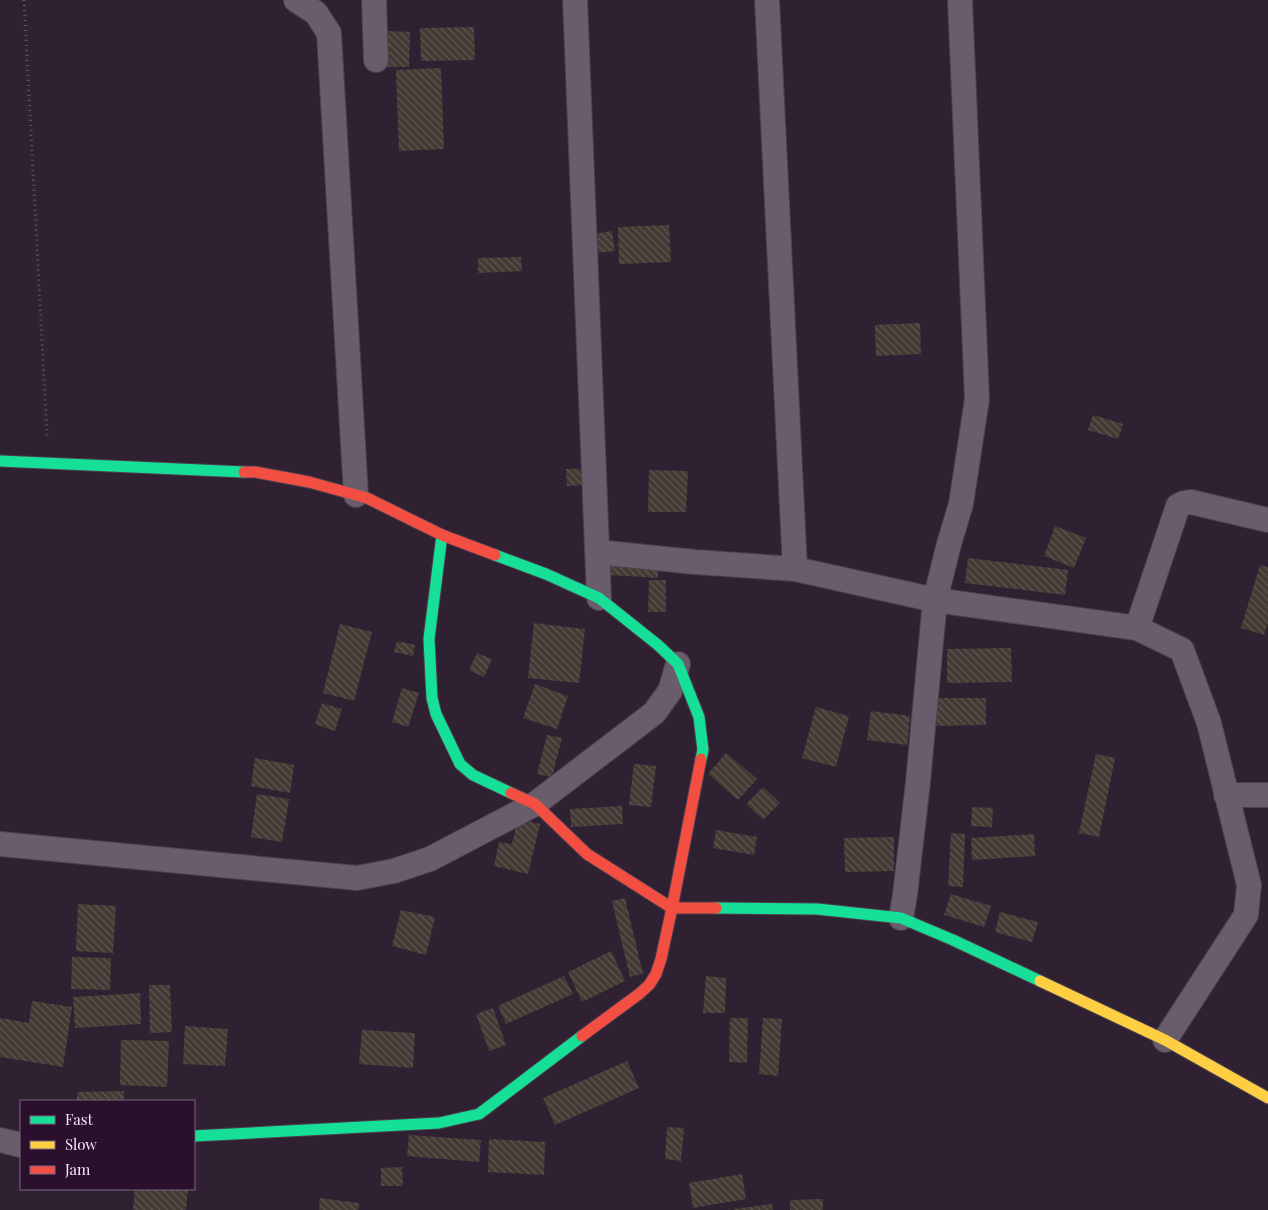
<svg xmlns="http://www.w3.org/2000/svg" width="1268" height="1210" font-family="'Playfair Display',serif">
	<defs>
		<pattern id="building-back-hatch" width="6" height="6" patternUnits="userSpaceOnUse" patternTransform="scale(1.25)"><rect width="6" height="6" fill="#453934"/><path d="M-1 5l2 2M0 0l6 6M5-1l2 2" fill="none" stroke="#615652"/></pattern>
	</defs>
	<rect width="100%" height="100%" fill="#2f2131"/>
	<path fill="url(#building-back-hatch)" d="M474,27L475,60L421,61L420,28Z
		M387,31L410,32L409,67H385Z
		M441,68L444,149L399,151L396,70Z
		M669,225L671,262L619,264L618,227Z
		M612,231L615,251L596,253L593,234Z
		M521,257L522,271L478,273V258Z
		M920,323L921,354L876,356L875,325Z
		M1093,415L1123,424L1118,439L1088,430Z
		M566,469H587V485L567,486Z
		M649,470L688,471L686,512H648Z
		M1055,526L1086,538L1074,568L1044,556Z
		M968,558L1068,570L1065,595L965,583Z
		M611,559L658,561V578L610,575Z
		M1260,565L1268,567V623L1264,635L1241,628Z
		M649,580H666V612H648Z
		M534,623L585,629L579,683L528,678Z
		M340,624L372,632L354,701L323,693Z
		M397,641L415,645L413,656L394,652Z
		M1011,648L1012,682L947,683V649Z
		M477,653L492,659L484,677L469,670Z
		M535,684L568,696L557,729L523,718Z
		M402,688L419,693L408,727L392,722Z
		M929,698H986V725L929,726Z
		M322,703L342,709L335,731L315,724Z
		M816,707L849,716L836,767L802,758Z
		M871,711L910,716L907,745L867,740Z
		M547,735L562,738L552,777L537,774Z
		M726,753L757,779L738,800L708,774Z
		M1096,754L1115,758L1099,837L1079,833Z
		M255,758L294,765L290,793L251,786Z
		M634,764L656,766L651,807L629,805Z
		M763,787L780,803L763,820L746,804Z
		M257,794L289,799L282,842L251,837Z
		M622,806L623,824L571,827L570,809Z
		M972,807L993,808L992,827L971,826Z
		M518,819L540,824L528,874L494,866L499,842L512,844Z
		M716,830L757,837L754,855L713,848Z
		M951,833L965,834L963,887L948,886Z
		M1034,834L1035,856L972,860L971,838Z
		M894,837V871L845,872L844,838Z
		M951,894L991,906L984,927L944,915Z
		M625,898L643,974L630,977L612,901Z
		M78,904L116,906L113,953L76,951Z
		M401,910L435,917L426,955L392,946Z
		M1000,912L1038,922L1032,942L995,932Z
		M611,951L625,981L582,1002L568,972Z
		M72,957L111,958L110,990L71,989Z
		M564,976L573,994L506,1024L498,1006Z
		M706,976L726,978L725,1013H703Z
		M149,985H170L172,1032L150,1033Z
		M140,993L141,1024L75,1028L73,997Z
		M32,1001L72,1007L63,1067L0,1057V1018L29,1023Z
		M493,1008L506,1045L489,1051L476,1014Z
		M730,1018H748L747,1063L729,1062Z
		M763,1018L782,1019L778,1076L759,1074Z
		M185,1026L228,1029L225,1066L183,1064Z
		M362,1030L415,1033L413,1068L359,1064Z
		M121,1040L169,1041L167,1087L120,1085Z
		M627,1061L639,1088L555,1125L543,1098Z
		M124,1091V1101H77V1092Z
		M667,1127L684,1128L681,1161L665,1159Z
		M409,1135L481,1140L479,1162L407,1156Z
		M489,1139L545,1142L544,1175L488,1172Z
		M402,1167L403,1186H381V1168Z
		M742,1174L746,1199L693,1208L689,1183Z
		M135,1189H188L186,1210H133Z
		M320,1198L359,1203L358,1210H319Z
		M823,1199V1210H790V1200Z
		M772,1204L773,1210H734V1209Z"/>
	<g fill="none" stroke-linecap="round" stroke-linejoin="round">
		<defs>
			<path id="street" d="M296,0L316,13L329,33L356,495
				M374,0L376,60
				M575,0L599,598
				M767,0L795,569
				M597,552L695,562L795,569L935,600L1137,628L1182,650L1209,723L1249,885L1246,915L1165,1040
				M1137,628L1178,506L1184,503L1191,502L1268,520
				M1226,795H1268
				M0,844L357,878L394,871L430,859L535,804L654,713L670,691L678,664
				M901,918L905,895L918,782L935,600L949,544L961,504L977,399L960,0
				M0,1140L21,1145"/>
			<path id="fast" d="M0,461L244,472
				M442,535L429,639L432,698L436,714L460,764L473,775L511,793
				M495,555L546,574L599,598L658,645L678,664L699,717L703,750L701,759
				M716,908L817,909L901,918L953,940L1040,981
				M194,1136L439,1123L479,1114L582,1036"/>
			<path id="slow" d="M1040,981L1165,1040L1268,1098"/>
			<path id="jam" d="M244,472H255L309,482L367,498L442,535L495,555
				M511,793L535,804L587,854L672,908H716
				M582,1036L639,994L649,985L656,974L661,959L672,908L701,759"/>
		</defs>
		<use href="#street" stroke="#4c3f4d" stroke-width="26"/>
		<use href="#fast" stroke="#4c3f4d" stroke-width="13"/>
		<use href="#slow" stroke="#4c3f4d" stroke-width="13"/>
		<use href="#jam" stroke="#4c3f4d" stroke-width="13"/>
		<path stroke="#655866" stroke-width="3" stroke-dasharray="1 4" stroke-linecap="butt" d="M24,0L47,436"/>
		<use href="#street" stroke="#6a5d6b" stroke-width="24"/>
		<use href="#fast" stroke="#16e098" stroke-width="11"/>
		<use href="#slow" stroke="#ffcf43" stroke-width="11"/>
		<use href="#jam" stroke="#f24e42" stroke-width="11"/>
	</g>
	<rect x="20" y="1100" width="175" height="90" fill="#2b102e" stroke="#7d6680"/>
	<rect x="30" y="1116" width="25" height="8" fill="#16e098" stroke="#7d6680"/>
	<text x="65" y="1125" font-size="15" fill="#f9e7fb">Fast</text>
	<rect x="30" y="1141" width="25" height="8" fill="#ffcf43" stroke="#7d6680"/>
	<text x="65" y="1150" font-size="15" fill="#f9e7fb">Slow</text>
	<rect x="30" y="1166" width="25" height="8" fill="#f24e42" stroke="#7d6680"/>
	<text x="65" y="1175" font-size="15" fill="#f9e7fb">Jam</text>
</svg>
